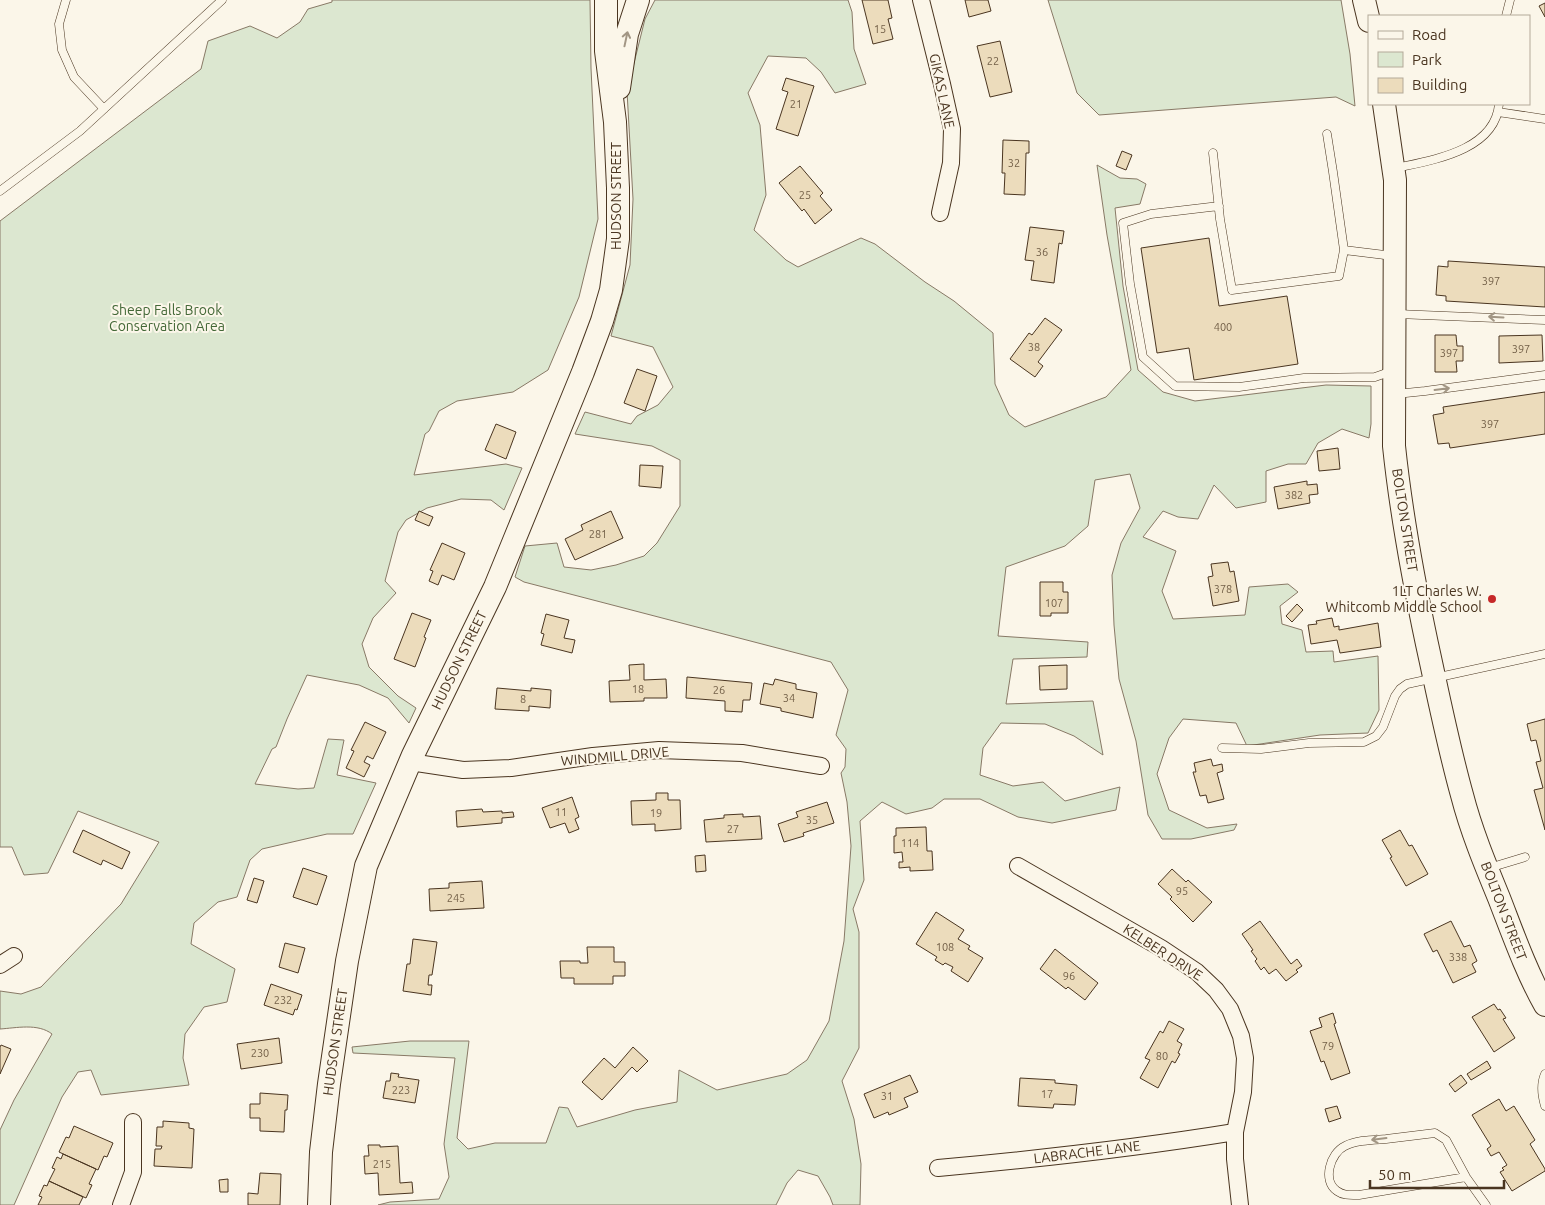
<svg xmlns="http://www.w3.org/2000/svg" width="1545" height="1205" font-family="Ubuntu,sans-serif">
	<rect width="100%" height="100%" fill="#fbf6e9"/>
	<path fill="#dce7d0" stroke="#887966" d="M332,0H590L591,68L598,219L579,297L548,370L513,392L457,401L439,411L429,431L425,434L414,475L506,464L522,468L504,510L491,500L461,499L427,508L406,520L398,532L385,581L396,593L373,618L362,644L369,667L398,696L416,708L409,723L388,698L359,685L307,675L287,719L276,747L272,749L255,784L298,789L314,788L328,739L344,740L337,775L376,783L353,834H327L262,849L250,860L237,897L218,902L194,923L191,944L235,969L227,1002L204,1007L185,1034L183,1058L189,1085L101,1095L91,1070L78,1072L62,1097L14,1205H0V1130L14,1100L52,1034C38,1023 16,1028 0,1029V991L21,994L41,987L121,904L159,842L78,811L48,873L24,875L12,847H0V221L201,69L208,41L250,26L277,38L300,22L308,9L332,2Z
		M655,0H848L852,12L854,49L866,84L835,93L821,72L806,58L768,56L748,93L760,125L766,195L754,230L786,260L798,267L861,238L875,244L925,282L954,301L993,333L995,384L1009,415L1025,427L1106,397L1131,370L1107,235L1097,165L1120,178L1137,179L1146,184L1140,204L1115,208L1123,286L1138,370L1163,392L1195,401L1326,385L1371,386V424L1369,438L1342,429L1318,443L1306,464H1288L1266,471V502L1236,508L1214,485L1198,519L1178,517L1163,511L1143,537L1176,551L1162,591L1173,619L1245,615L1249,587L1288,584L1298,592L1280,606L1282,624L1302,630L1306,652L1333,651L1334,662L1378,656L1379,710L1368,733L1320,735L1247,746L1236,723L1183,719L1169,738L1157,774L1169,810L1207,828L1237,824L1234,830L1191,839H1162L1148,815L1136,741L1119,679L1114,625L1112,575L1121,543L1140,508L1130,474L1095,480L1088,526L1065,546L1006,567L998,636L1088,642L1087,657L1013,659L1006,704L1093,701L1103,755L1074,736L1045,724L1001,723L983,748L980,775L1013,786L1043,782L1065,801L1120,787L1116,810L1052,823L1018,817L980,799H944L932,808L906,814L882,802L860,821L864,880L853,909L859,932V1048L842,1081L854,1119L861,1164L860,1205H833L830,1197L818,1176L798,1170L787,1183L776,1205H378L390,1202L439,1199L449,1177L444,1144L455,1058L353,1053L352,1047L410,1041H469L457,1138L468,1149L495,1143H546L559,1107L568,1108L577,1127L635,1110L677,1102L679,1070L717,1090L787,1074L807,1060L829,1021L844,941L851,846L847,802L841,773L845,767L846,749L836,735L848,690L831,662L524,582L515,577L525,546L557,543L564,567L591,570L616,565L644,556L657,543L680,506V460L652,446L575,434L585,412L631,424L637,416L658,405L673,387L653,347L611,336L630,265L633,199L627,91L645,19Z
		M1048,0H1341L1350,54L1355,106L1336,97L1099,115L1077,93Z"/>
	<path fill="#ecdcbc" stroke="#4a3520" d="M862,0H888L892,18L888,19L893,39L873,44Z
		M965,0H988L991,11L969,17Z
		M1545,3V17L1539,6Z
		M1000,41L1012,92L990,97L977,46Z
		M786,78L814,86L798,136L776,129L788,92L782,90Z
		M1003,140L1029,141V153H1026L1025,195L1004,194L1005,173H1002Z
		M1122,151L1132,155L1126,170L1116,166Z
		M800,166L823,193L820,196L832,210L815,224L804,209L802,211L779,183Z
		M1030,227L1064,231L1062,244L1059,243L1054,283L1031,280L1034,261L1025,260Z
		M1209,238L1219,306L1287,296L1298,364L1194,380L1189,348L1157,353L1141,248Z
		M1448,261L1545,267V307L1446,301V296L1436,295L1438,266L1448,267Z
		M1045,318L1062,330L1038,362L1043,366L1035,377L1010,359L1029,333L1032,335Z
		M1435,335H1456L1457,346H1463V361H1456L1457,372H1435Z
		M1542,335L1543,361L1499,363V336Z
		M637,369L657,376L645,411L624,403Z
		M1545,392V434L1450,448L1449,443L1438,444L1433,415L1444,413L1443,407Z
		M496,424L516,432L506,459L485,450Z
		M1338,448L1340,469L1319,471L1317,451Z
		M640,465L663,466L661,488L639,486Z
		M1307,481V485L1317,484L1318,494L1309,495L1310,503L1278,509L1274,487Z
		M419,511L433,517L429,526L415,520Z
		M611,511L623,538L575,560L565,539L583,530L581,525Z
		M442,543L465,553L454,580L442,575L438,585L429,581L433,571L430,570Z
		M1228,562L1230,572L1234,571L1239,601L1213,606L1208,577L1213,576L1211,564Z
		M1040,582H1063V592H1068V613H1051V616H1040Z
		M1297,604L1303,610L1292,622L1286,616Z
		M412,613L431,620L424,637L426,638L415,667L394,659Z
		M546,614L569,620L564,638L575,640L572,653L541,645L544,634L541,633Z
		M1332,618L1334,627L1339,626V630L1378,623L1381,647L1340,653L1337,640L1311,644L1308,625L1317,624L1316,621Z
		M644,664V680L666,679L667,698H644V701L610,702L609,681L630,680L629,665Z
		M1067,665V689L1040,690L1039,666Z
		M687,677L752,683L750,700H743L742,712L725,711V701L686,698Z
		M775,679L796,684V689L817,693L813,718L781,711V708L760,704L764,683L773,685Z
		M497,688L531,691V688L551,690L550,708L529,706V711L495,709Z
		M1545,719V830L1534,790L1543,788L1536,762L1541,761L1536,740L1531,741L1527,724Z
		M365,722L386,732L373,759L367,756L364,762L370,765L364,777L346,768L354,751L351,750Z
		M1211,759L1213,766L1222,764L1223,771L1217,773L1224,799L1208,803L1206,795L1200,796L1193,772H1196L1194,763Z
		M656,793H668V800H680L681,829L655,831V824L632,825L631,801L656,800Z
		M572,797L579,817L575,819L579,829L569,833L565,823L550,828L542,808Z
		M827,802L834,823L803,833L804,836L784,842L778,824L798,817L796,812Z
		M482,809L483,812L502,811V813L513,812L514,817L502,818V823L457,827L456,811Z
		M743,814V817L760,816L762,839L706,842L704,820L724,818V815Z
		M926,827L927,851H932L933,870L910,871V867L899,868V862H903L902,852L894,853V836H896V828Z
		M83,830L130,852L122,869L103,860L101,865L73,852Z
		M1400,830L1409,846L1412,845L1428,874L1406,886L1390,858L1392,857L1382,840Z
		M705,855L706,871L696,872L695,856Z
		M303,868L327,876L317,905L293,897Z
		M1172,869L1186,882L1188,880L1212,902L1193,922L1170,899L1172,897L1158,884Z
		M254,878L264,881L257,903L247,900Z
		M482,881L484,908L430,911L429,889L449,888V883Z
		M936,912L964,930L958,939L970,946L968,949L983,958L968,982L951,971L953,967L945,963L943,965L935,960L937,957L916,944Z
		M1260,921L1291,964L1297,959L1302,966L1296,970L1298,972L1286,981L1276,969L1269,974L1264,967L1261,970L1255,961L1257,959L1251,951L1253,950L1242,934Z
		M1451,921L1464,947L1470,945L1477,961L1472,964L1476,972L1453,983L1437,950L1433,952L1424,934Z
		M413,939L437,942L432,975H429L428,985H432L431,995L403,991L407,964H410Z
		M285,943L305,948L298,973L279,967Z
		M587,947H614V962H625V976H613V984H574V978H561L560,961H580V963H588Z
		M1055,949L1098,983L1085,1000L1068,987L1066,989L1040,969Z
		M271,984L302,995L297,1010L295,1009L293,1015L264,1005Z
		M1494,1004L1498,1010L1500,1009L1506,1018L1503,1019L1515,1038L1494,1052L1472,1017Z
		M1333,1013L1336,1023L1334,1024L1350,1073L1331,1080L1324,1061L1321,1062L1310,1031L1322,1027L1319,1018Z
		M1169,1021L1184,1029L1177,1041L1182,1044L1178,1053L1180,1054L1175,1063L1172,1061L1158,1088L1140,1078L1150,1060L1145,1058L1160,1031L1163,1033Z
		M279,1038L282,1063L241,1069L237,1044Z
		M1,1045L11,1049L0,1074V1047Z
		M633,1047L648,1061L637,1072L632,1067L602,1100L582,1082L604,1058L615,1068Z
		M1487,1061L1491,1068L1471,1080L1467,1074Z
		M391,1073L399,1074L398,1077L419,1080L415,1103L383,1098L386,1081H390Z
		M910,1075L918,1092L904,1098L908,1107L889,1115L888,1112L874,1118L864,1094Z
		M1461,1075L1467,1083L1455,1092L1449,1084Z
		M1020,1078L1055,1080V1083L1077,1085L1075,1105L1054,1104L1053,1108L1018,1106Z
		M260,1093L288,1095L287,1110H285L284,1132L260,1131V1118H250V1104H260Z
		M1499,1099L1506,1111L1514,1106L1535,1140L1530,1144L1545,1169V1171L1512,1191L1500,1172L1504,1170L1502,1168L1507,1165L1499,1152L1491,1156L1487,1149L1491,1146L1472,1115Z
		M1337,1106L1341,1118L1329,1122L1325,1109Z
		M163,1121L189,1123V1128L194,1129L192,1168L154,1166L155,1149H161L162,1146H156L157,1127H163Z
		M74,1126L113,1143L107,1157L104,1156L98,1170L59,1152L66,1137L69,1138Z
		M368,1145H380V1147L398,1146L400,1183L412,1182L413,1193L379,1195L378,1173L365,1174L364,1156H369Z
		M63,1154L96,1169L89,1184L92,1185L86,1198L49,1181L55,1169L52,1168L57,1157L61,1159Z
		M260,1173L281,1174L280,1205H248V1193L258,1194Z
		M228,1179V1192H220L219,1180Z
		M49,1181L83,1197L79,1205H38L42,1197L39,1196L44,1185L47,1186Z"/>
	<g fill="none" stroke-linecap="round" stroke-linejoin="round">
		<defs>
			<path id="lane" d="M66,0L59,24L62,50L74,77L104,109
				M1506,16L1510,0
				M1498,112L1545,119
				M1327,134L1333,172L1344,250L1393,256
				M1213,153L1220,219L1232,290L1339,276L1344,250
				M1396,168C1432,160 1495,151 1499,104
				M0,191L80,131L222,0
				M1219,206L1151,214L1123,223L1130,284L1143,357L1175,386L1239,387L1304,378L1375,377L1392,371
				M1397,314L1545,320
				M1396,394L1425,391L1545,375
				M1222,748L1261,749L1309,743L1364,742L1376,736L1383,727L1395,696L1400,689L1407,684L1545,654
				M1489,868L1525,857
				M1545,1074C1540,1085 1542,1096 1545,1106
				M1466,1177L1359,1195C1351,1195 1344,1196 1337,1191C1322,1181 1330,1153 1345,1146C1357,1140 1372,1140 1386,1139C1402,1137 1419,1135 1435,1133L1446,1140L1466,1177L1486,1205"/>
			<path id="street" d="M921,0L942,84L952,129L951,163L940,213
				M410,762L463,770L511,768L593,756L659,750L742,753L821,766
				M1018,866L1161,948L1197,972L1216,990L1230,1009L1241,1036L1245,1058L1243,1092L1235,1132V1159L1240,1205
				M0,965L14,956
				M938,1168C1038,1159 1136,1148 1235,1132
				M121,1205L133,1172V1122"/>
			<path id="secondary" d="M1364,0L1369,21
				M619,88L627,34L638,0
				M1384,104L1395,180L1394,446C1401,513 1413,578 1427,644C1438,694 1448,745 1462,795C1471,830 1485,864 1499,898C1513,934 1526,971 1545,1005
				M319,1205L321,1152L329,1084L347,961L366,866L413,755L495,587L583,372L602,321L611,290L618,239V188L615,122L606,51V0"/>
		</defs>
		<use href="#lane" stroke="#4a3520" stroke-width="9"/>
		<use href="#street" stroke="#4a3520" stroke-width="18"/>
		<use href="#secondary" stroke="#4a3520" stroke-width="24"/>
		<use href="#lane" stroke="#fbf6e9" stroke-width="8"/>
		<use href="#street" stroke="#fbf6e9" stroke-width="16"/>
		<use href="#secondary" stroke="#fbf6e9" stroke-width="22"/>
	</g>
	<defs><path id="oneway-shaft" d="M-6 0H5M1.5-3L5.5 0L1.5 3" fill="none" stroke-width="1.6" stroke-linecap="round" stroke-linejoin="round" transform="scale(1.25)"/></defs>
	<g stroke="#a29684">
		<use href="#oneway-shaft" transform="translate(626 39) rotate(-78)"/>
		<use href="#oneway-shaft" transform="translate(1496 317) rotate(-177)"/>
		<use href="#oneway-shaft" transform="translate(1442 389) rotate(-7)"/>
		<use href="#oneway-shaft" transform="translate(1379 1139) rotate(173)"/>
	</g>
	<circle fill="#c62828" stroke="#fbf6e9" stroke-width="2" cx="1492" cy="599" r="5"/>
	<g text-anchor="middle" stroke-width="4" stroke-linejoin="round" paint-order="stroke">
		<g font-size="11" fill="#725f47">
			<text x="880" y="33">15</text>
			<text x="993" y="65">22</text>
			<text x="796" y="108">21</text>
			<text x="1014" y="167">32</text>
			<text x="805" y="199">25</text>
			<text x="1042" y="256">36</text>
			<text x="1491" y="285">397</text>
			<text x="1223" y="331">400</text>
			<text x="1034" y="351">38</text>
			<text x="1521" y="353">397</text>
			<text x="1449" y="357">397</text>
			<text x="1490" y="428">397</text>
			<text x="1294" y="499">382</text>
			<text x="598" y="538">281</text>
			<text x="1223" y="593">378</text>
			<text x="1054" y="607">107</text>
			<text x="638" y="693">18</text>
			<text x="719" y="694">26</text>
			<text x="789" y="702">34</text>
			<text x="523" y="703">8</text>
			<text x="561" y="816">11</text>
			<text x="656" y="817">19</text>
			<text x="812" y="824">35</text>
			<text x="733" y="833">27</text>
			<text x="910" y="847">114</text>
			<text x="1182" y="895">95</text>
			<text x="456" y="902">245</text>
			<text x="945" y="951">108</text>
			<text x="1458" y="961">338</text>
			<text x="1069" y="980">96</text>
			<text x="283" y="1004">232</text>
			<text x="1328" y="1050">79</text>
			<text x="260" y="1057">230</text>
			<text x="1162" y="1060">80</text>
			<text x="401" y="1094">223</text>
			<text x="1047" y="1098">17</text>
			<text x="887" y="1100">31</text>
			<text x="382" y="1168">215</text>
		</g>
		<g font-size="14" fill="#4a3520" stroke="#fbf6e9">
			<text transform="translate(942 91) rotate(78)" y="5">GIKAS LANE</text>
			<text transform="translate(616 196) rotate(-90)" y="5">HUDSON STREET</text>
			<text transform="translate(1405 520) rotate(81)" y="5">BOLTON STREET</text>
			<text transform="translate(459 660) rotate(-64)" y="5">HUDSON STREET</text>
			<text transform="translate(615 756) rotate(-5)" y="5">WINDMILL DRIVE</text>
			<text transform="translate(1504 911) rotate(69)" y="5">BOLTON STREET</text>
			<text transform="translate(1163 952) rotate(33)" y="5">KELBER DRIVE</text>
			<text transform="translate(335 1042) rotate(-82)" y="5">HUDSON STREET</text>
			<text transform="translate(1087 1152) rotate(-7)" y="5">LABRACHE LANE</text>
		</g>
		<g font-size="14" fill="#436837" stroke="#fbf6e9">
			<text x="167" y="315">Sheep Falls Brook<tspan x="167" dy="16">Conservation Area</tspan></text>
		</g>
		<g font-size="14" fill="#4a3520" stroke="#fbf6e9" text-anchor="end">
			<text x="1482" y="596">1LT Charles W.<tspan x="1482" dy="16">Whitcomb Middle School</tspan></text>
		</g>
	</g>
	<rect x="1368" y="15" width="162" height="90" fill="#fbf6e9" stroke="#b4a999"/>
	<rect x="1378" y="31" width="25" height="8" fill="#fbf6e9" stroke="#b4a999"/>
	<text x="1412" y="40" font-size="15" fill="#4a3520">Road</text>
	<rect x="1378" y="52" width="25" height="15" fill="#dce7d0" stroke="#b4a999"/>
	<text x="1412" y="65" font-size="15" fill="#4a3520">Park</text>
	<rect x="1378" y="78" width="25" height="15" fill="#ecdcbc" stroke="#b4a999"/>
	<text x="1412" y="90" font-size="15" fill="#4a3520">Building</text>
	<path d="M1370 1180v8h134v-8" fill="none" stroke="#4a3520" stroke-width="2.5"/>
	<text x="1378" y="1180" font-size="15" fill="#4a3520" stroke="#fbf6e9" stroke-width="4" paint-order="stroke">50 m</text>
</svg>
